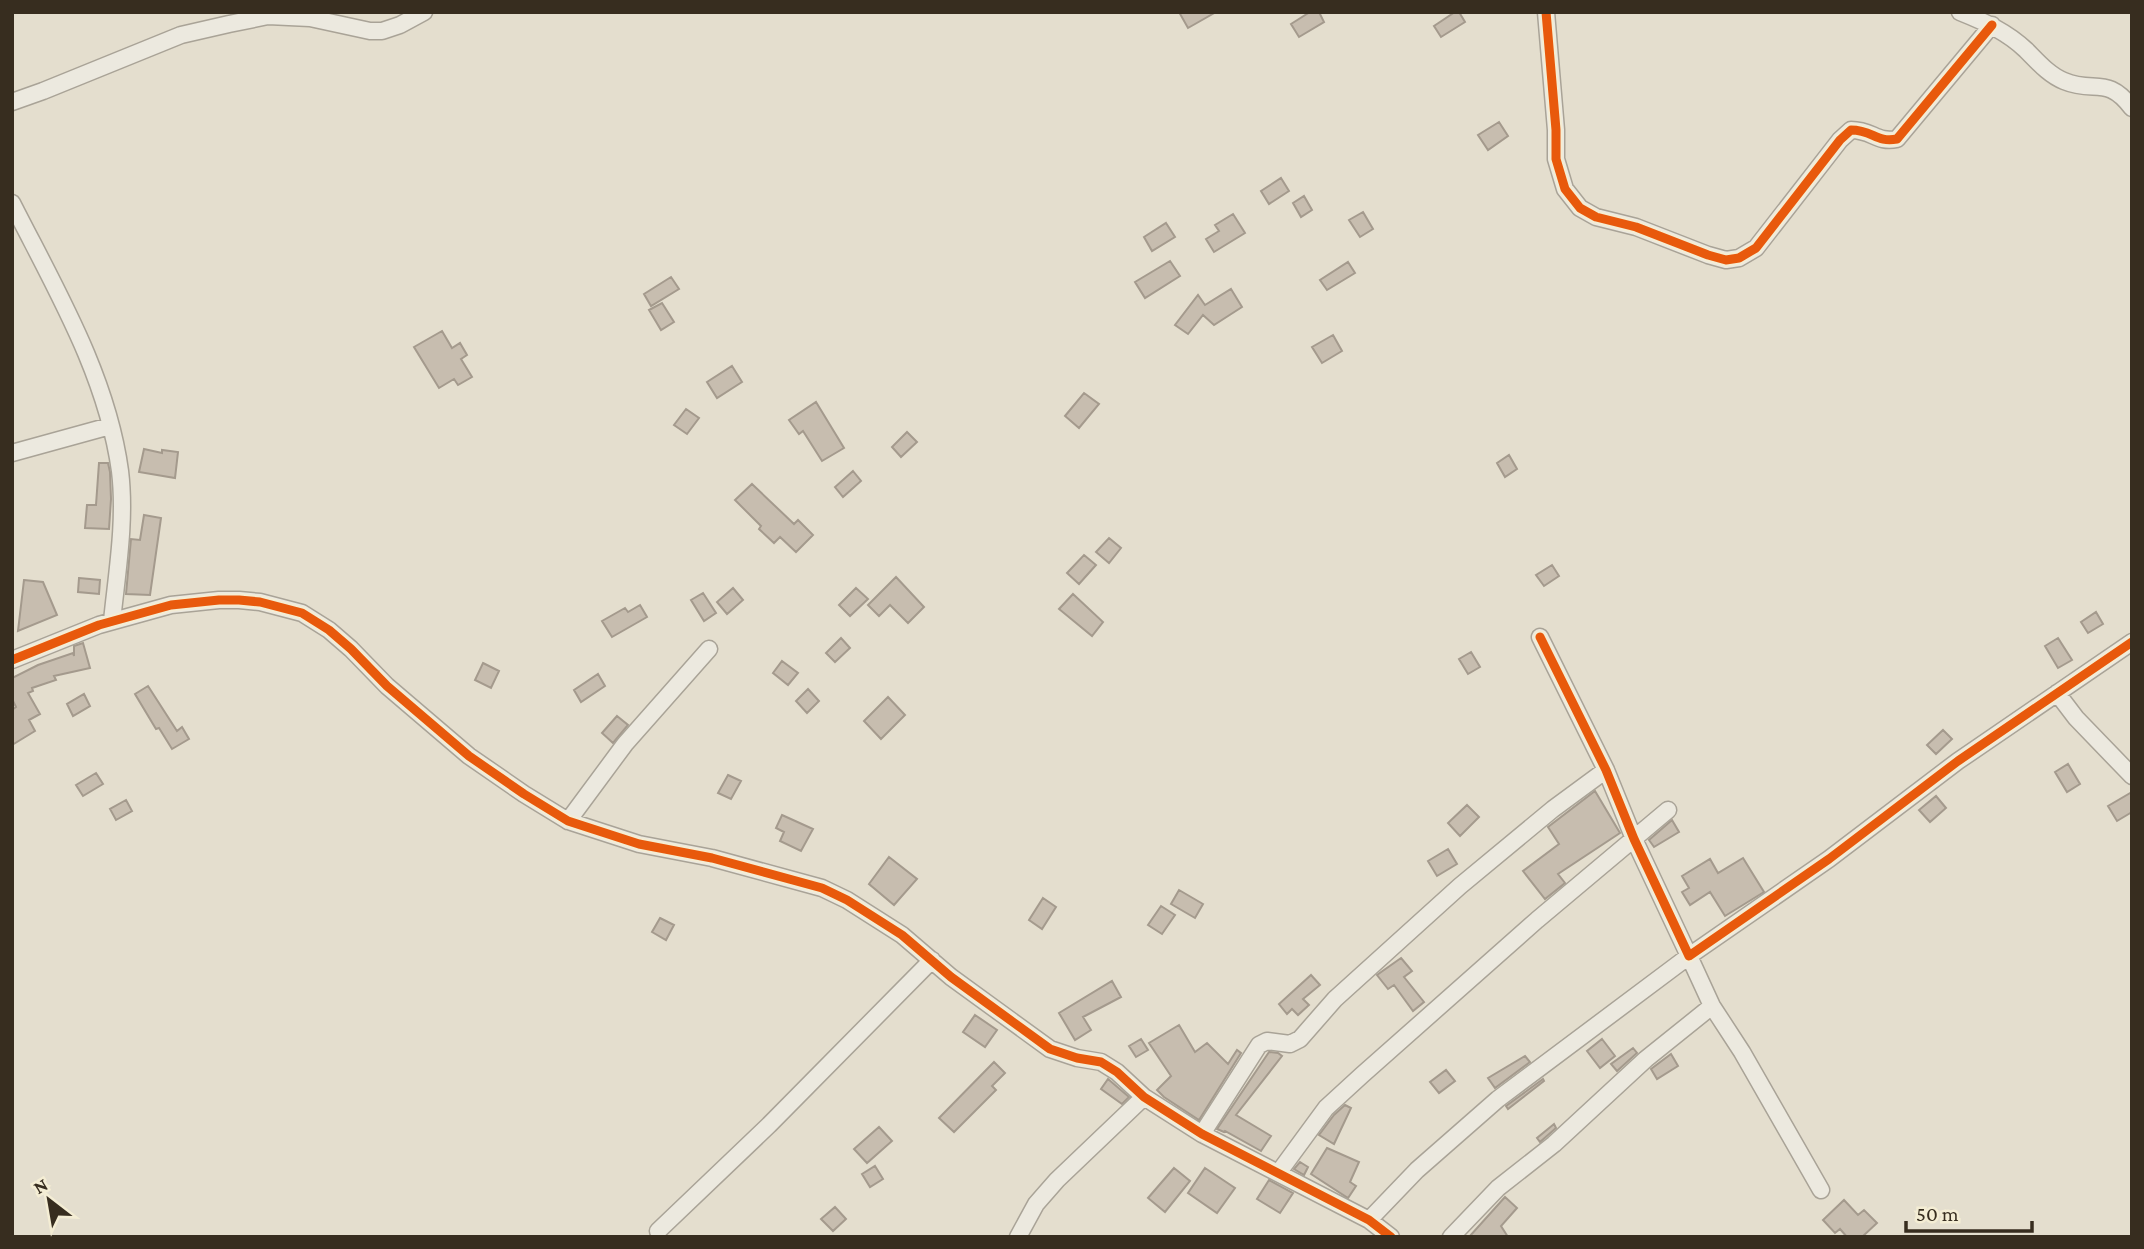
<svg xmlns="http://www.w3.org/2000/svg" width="2144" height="1249" font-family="'Crimson Pro',serif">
	<rect width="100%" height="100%" fill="#e4dece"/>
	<path fill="#c7bdaf" stroke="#a49a8d" stroke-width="2" d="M1179,12H1216L1188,28Z
		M1310,12H1319L1324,22L1299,37L1291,24Z
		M1455,12H1459L1465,22L1441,37L1434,26Z
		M1499,122L1508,136L1488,150L1478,135Z
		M1281,178L1289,191L1269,204L1261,191Z
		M1304,196L1312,210L1301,217L1293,203Z
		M1363,212L1373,229L1360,237L1349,220Z
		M1233,214L1245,233L1214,252L1206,239L1219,231L1215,225Z
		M1166,223L1175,237L1152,251L1144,237Z
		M1170,261L1180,276L1145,298L1135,282Z
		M1348,262L1355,273L1327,290L1320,280Z
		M671,277L679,289L651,306L644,294Z
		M1231,289L1242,307L1214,325L1203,315L1188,334L1175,325L1198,295L1205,305Z
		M662,303L674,322L661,330L649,310Z
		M442,331L452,348L460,343L467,355L461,359L472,377L458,385L454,379L439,388L414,347Z
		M1333,335L1342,351L1322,363L1312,347Z
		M732,366L742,382L717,398L707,382Z
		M1084,393L1099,404L1079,428L1065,416Z
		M816,402L844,448L822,461L803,431L799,434L789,420Z
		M686,409L699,418L687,434L674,425Z
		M907,432L917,442L901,457L892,447Z
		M144,449L162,453V450L178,452L175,478L139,472Z
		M1509,455L1517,469L1505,477L1497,463Z
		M99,463H108L110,472L111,499L109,529L85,528L87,505H96Z
		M853,471L861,481L843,497L835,487Z
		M752,484L794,524L798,520L813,535L796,552L780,537L774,543L759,529L761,526L735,500Z
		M144,515L161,518L150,595L126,594L131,539L140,540Z
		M1109,538L1121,548L1109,563L1096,552Z
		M1084,555L1096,565L1079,584L1067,573Z
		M1552,565L1559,576L1544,586L1536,575Z
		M896,577L924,607L908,623L890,605L879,616L868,605Z
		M79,578L100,580L99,594L78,592Z
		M24,580L43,582L57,615L18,631Z
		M733,588L743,600L727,614L717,602Z
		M856,588L868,599L850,616L839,605Z
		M703,593L716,613L704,621L691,600Z
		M1073,594L1103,622L1092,636L1059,609Z
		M640,605L647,617L612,637L602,621L625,608L628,612Z
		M2096,612L2103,624L2088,633L2081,622Z
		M841,638L850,648L835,662L826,653Z
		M2058,638L2072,660L2058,668L2045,646Z
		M83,643L90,668L54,676L56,680L32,688L33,691L28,693L40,714L29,720L35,731L12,745V710L16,707L12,699V678L38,665L73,653L74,656V646Z
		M1471,652L1480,667L1468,674L1459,659Z
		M782,661L798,673L788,685L773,673Z
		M483,663L499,671L491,688L475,680Z
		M598,674L605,686L581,702L574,690Z
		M148,686L177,731L182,727L189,739L172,749L159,728L156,729L135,694Z
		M808,689L819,701L807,713L796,701Z
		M84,694L90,706L73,716L67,704Z
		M888,697L905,715L881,739L864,721Z
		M617,716L628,725L613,743L602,733Z
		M1943,730L1952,739L1936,754L1927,745Z
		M2068,764L2080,784L2067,792L2055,772Z
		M96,773L103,784L83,796L76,785Z
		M728,775L741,781L731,799L718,793Z
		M1595,791L1620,833L1558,874L1565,883L1545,899L1523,871L1559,844L1548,827Z
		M2132,792V812L2117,821L2108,806Z
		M1936,796L1946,808L1930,822L1919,810Z
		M126,800L132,811L116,820L110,809Z
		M1467,805L1479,817L1460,836L1448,823Z
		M782,815L813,829L801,851L780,841L784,832L776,828Z
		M1672,820L1679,832L1654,847L1649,840Z
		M1448,849L1457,864L1437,876L1428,861Z
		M889,857L917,879L894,905L869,884Z
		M1743,858L1764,892L1725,916L1710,892L1690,905L1682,892L1689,888L1682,876L1710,859L1718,873Z
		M1179,890L1203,904L1195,918L1171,904Z
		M1043,898L1056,907L1042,929L1029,920Z
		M1161,906L1175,915L1162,934L1148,925Z
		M660,918L674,925L666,940L652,932Z
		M1401,958L1412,971L1404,977L1424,1002L1413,1011L1394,985L1388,989L1377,975Z
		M1311,975L1320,985L1303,999L1309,1005L1298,1015L1292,1009L1287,1014L1279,1004Z
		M1112,981L1121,997L1083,1017L1091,1030L1075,1040L1059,1013Z
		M975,1015L997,1030L985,1047L963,1032Z
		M1179,1025L1195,1052L1207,1043L1228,1064L1237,1050L1241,1053L1199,1120L1164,1097L1157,1090L1171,1076L1149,1043Z
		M1141,1039L1148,1050L1136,1057L1129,1046Z
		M1602,1039L1615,1056L1600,1068L1587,1051Z
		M1633,1048L1637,1053L1617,1071L1611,1064Z
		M1269,1052L1278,1053L1282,1056L1236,1115L1271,1136L1261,1151L1225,1131L1224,1132L1217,1129Z
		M1671,1054L1678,1066L1657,1079L1651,1069Z
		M1525,1056L1530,1062L1495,1088L1488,1078Z
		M994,1062L1005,1073L992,1086L996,1090L954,1132L939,1118Z
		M1446,1070L1455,1081L1439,1093L1430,1082Z
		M1108,1079L1129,1097L1122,1104L1101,1089Z
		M1543,1079L1544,1081L1508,1109L1506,1106Z
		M1345,1105L1351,1108L1334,1144L1319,1135L1334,1115Z
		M1554,1124L1556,1128L1540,1142L1537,1138Z
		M879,1127L892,1141L867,1163L854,1149Z
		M1327,1148L1359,1162L1350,1182L1356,1186L1348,1198L1311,1174Z
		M1300,1162L1308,1167L1304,1175L1294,1169Z
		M875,1166L883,1179L870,1187L862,1174Z
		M1174,1168L1190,1181L1165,1212L1148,1198Z
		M1205,1168L1235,1188L1217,1213L1188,1193Z
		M1269,1180L1293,1193L1280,1213L1257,1199Z
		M1505,1197L1517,1208L1501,1226L1508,1237H1469Z
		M1844,1200L1858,1215L1864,1210L1877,1223L1862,1237H1847L1840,1229L1835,1233L1823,1220Z
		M835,1207L846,1219L833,1231L821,1219Z"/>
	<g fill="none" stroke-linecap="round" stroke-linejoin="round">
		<defs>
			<path id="minor" d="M1546,12L1556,130V159L1565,189L1580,208L1596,217L1636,227L1708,255L1726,260L1739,258L1756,248L1840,140L1851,130C1873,130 1876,143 1897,139L1992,25
				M1960,12C1985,22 2007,32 2026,50C2038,62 2049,75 2064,81C2095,94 2107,75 2132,108
				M12,102L43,91L181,35L229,24L268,16L310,18L370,31H382L400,25L424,12
				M12,203C55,288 107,375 120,471C126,520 117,572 112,621
				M12,453L110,426
				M1540,637L1606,770L1634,839L1689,956L1829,859L1958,761L2132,642
				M12,660L99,625L171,605L219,600H239L260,602L302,613L329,630L351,649L387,686L469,756L524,794L568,821L639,844L712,858L822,888L847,900L902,935L951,977L1050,1049L1077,1058L1101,1062L1117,1072L1144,1097L1202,1134L1369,1220L1391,1237
				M2057,693L2076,718L2132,776
				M568,821L625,744L709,649
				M1202,1134L1259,1045L1267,1041L1290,1044L1300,1039L1335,999L1460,886L1553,809L1606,770
				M1279,1172L1326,1108L1362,1075L1537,920L1668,810
				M1369,1220L1417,1170L1498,1099L1689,956L1712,1006L1742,1052L1821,1190
				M658,1231L769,1125L932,960
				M1018,1237L1036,1204L1057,1180L1144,1097
				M1451,1237L1498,1188L1554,1144L1646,1059L1712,1006"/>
		</defs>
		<use href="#minor" stroke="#a9a397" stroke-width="19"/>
		<use href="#minor" stroke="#ece9df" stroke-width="16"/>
		<defs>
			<path id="cycleway" d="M1546,12L1556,130V159L1565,189L1580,208L1596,217L1636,227L1708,255L1726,260L1739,258L1756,248L1840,140L1851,130C1873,130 1876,143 1897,139L1992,25
				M1540,637L1606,770L1634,839L1689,956L1829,859L1958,761L2132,642
				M12,660L99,625L171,605L219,600H239L260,602L302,613L329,630L351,649L387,686L469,756L524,794L568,821L639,844L712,858L822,888L847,900L902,935L951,977L1050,1049L1077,1058L1101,1062L1117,1072L1144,1097L1202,1134L1369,1220L1391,1237"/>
		</defs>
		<use href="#cycleway" stroke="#f4edd4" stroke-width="13"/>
		<use href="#cycleway" stroke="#e8590c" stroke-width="9"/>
	</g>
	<rect width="2144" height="1249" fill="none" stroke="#372d1f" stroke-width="28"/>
	<g transform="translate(49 1200) rotate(329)" stroke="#f4edd4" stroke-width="5" paint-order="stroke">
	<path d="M0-5L12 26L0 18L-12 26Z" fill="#372d1f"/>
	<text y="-10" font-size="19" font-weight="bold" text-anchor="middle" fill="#372d1f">N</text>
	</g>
	<path d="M1906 1221v10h126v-10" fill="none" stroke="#372d1f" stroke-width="3.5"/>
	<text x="1916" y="1221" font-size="21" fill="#372d1f" stroke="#f4edd4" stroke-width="5" paint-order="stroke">50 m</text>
</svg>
